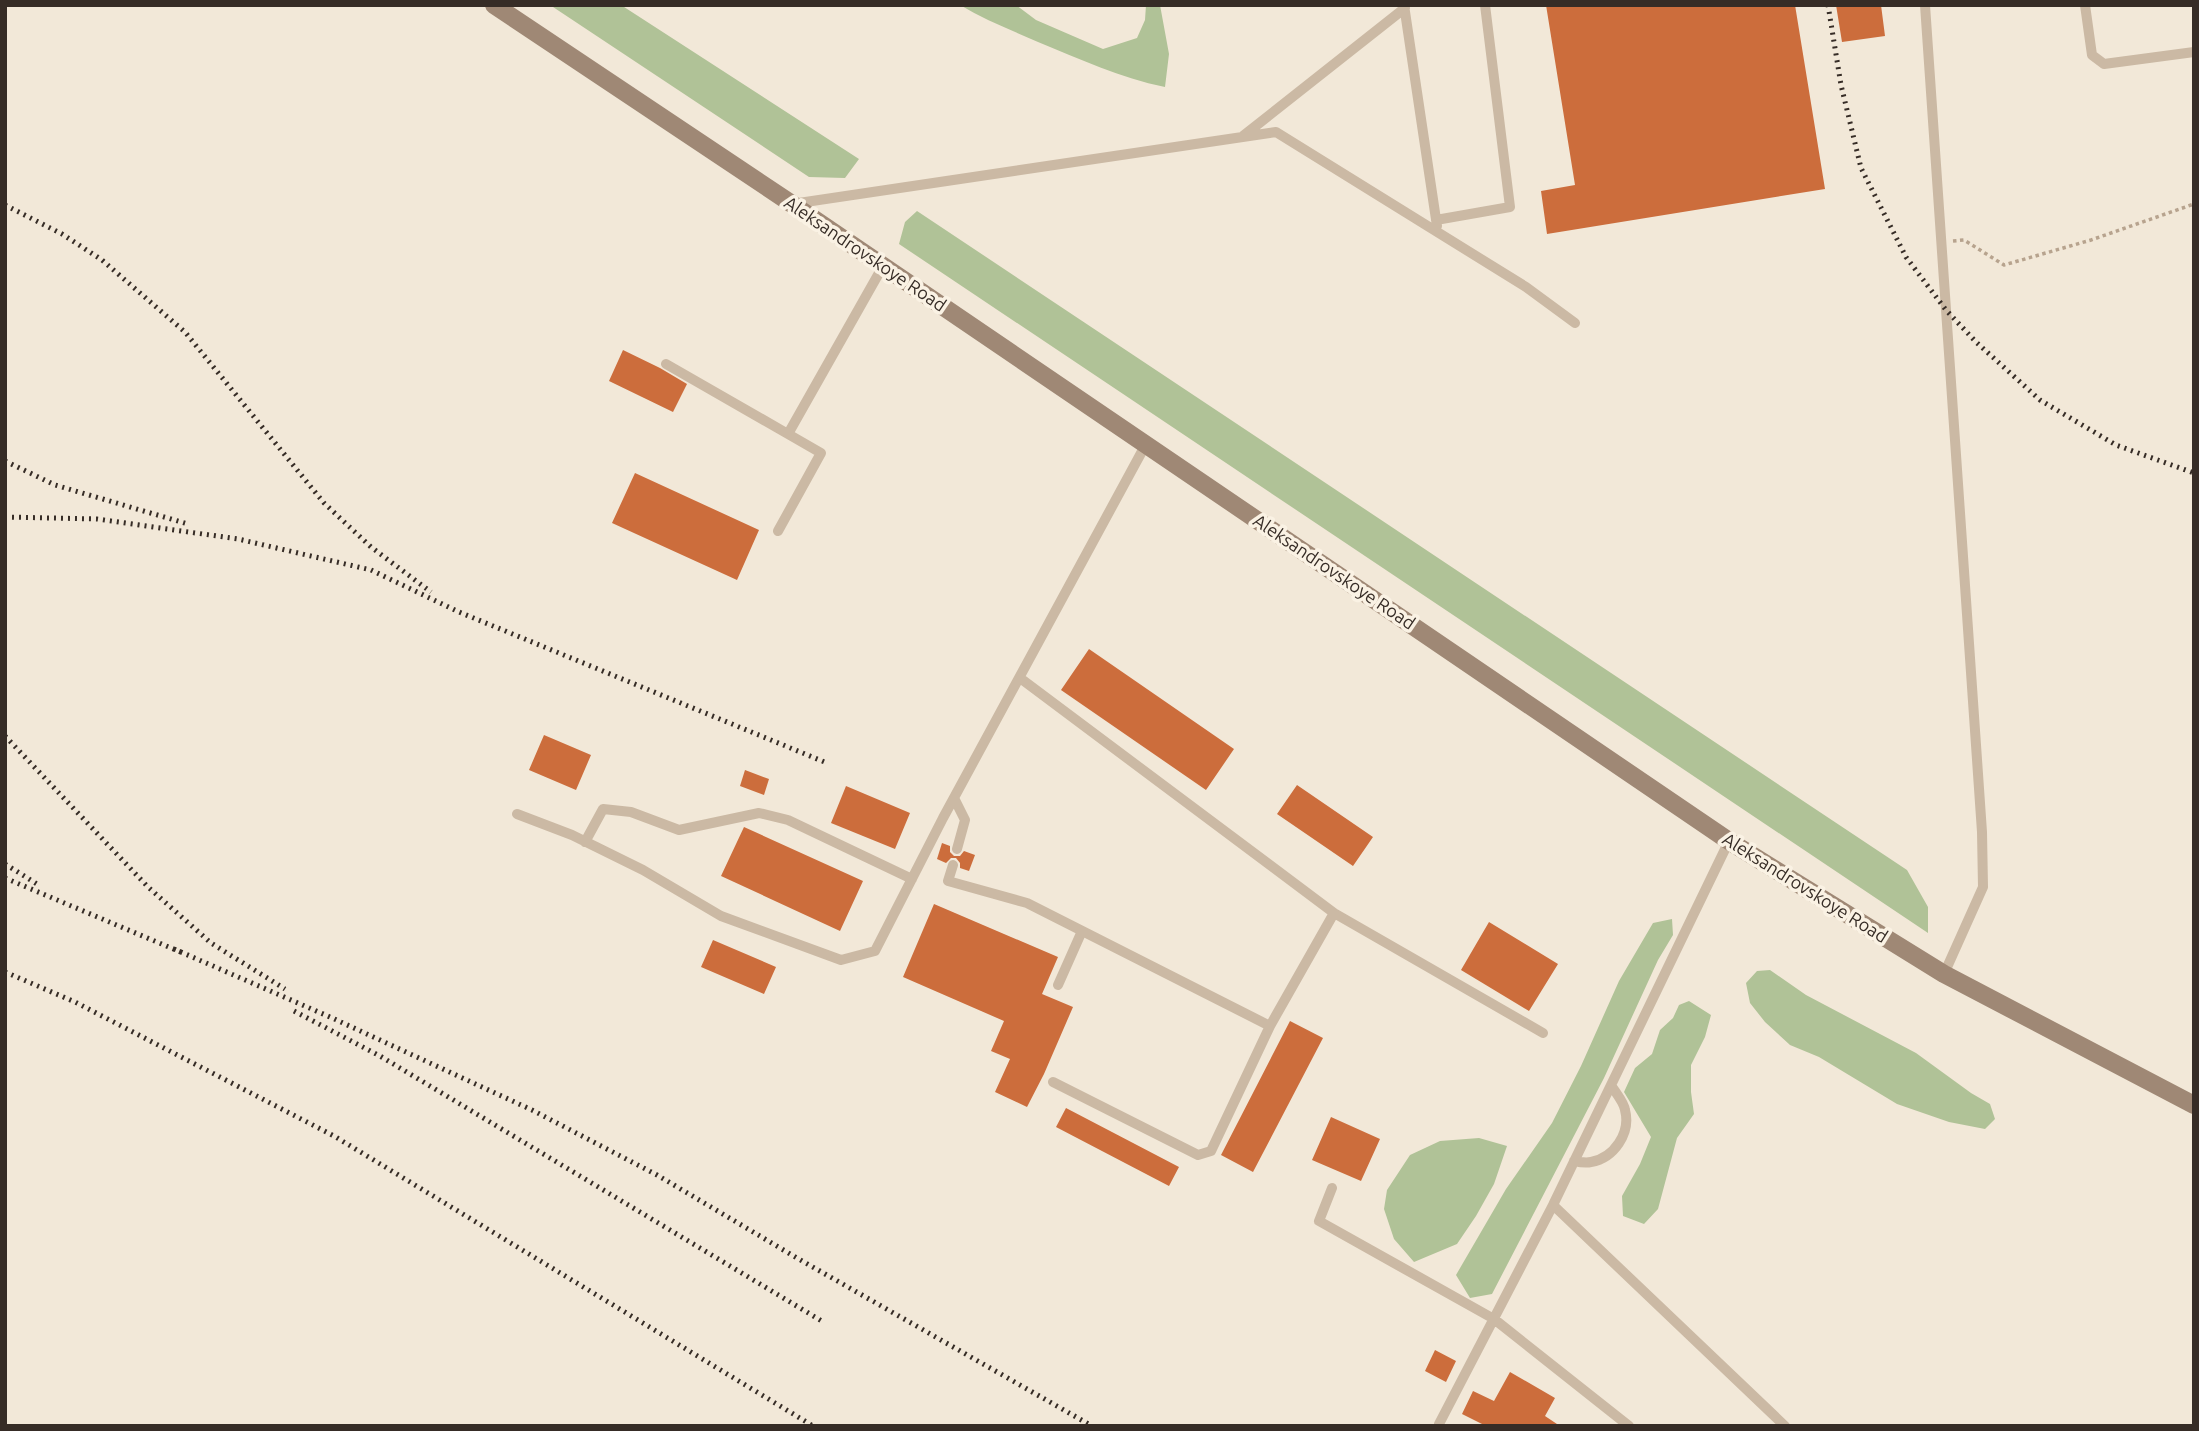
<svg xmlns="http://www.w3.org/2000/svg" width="2199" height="1431" font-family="Ubuntu,sans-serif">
	<rect width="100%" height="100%" fill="#f2e8d8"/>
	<path fill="#b0c297" d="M550,5H621L859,159L845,178L809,177Z
		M960,5H1016L1036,20L1103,49L1137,38L1145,20L1146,5H1160L1169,54L1165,87C1120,78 1080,59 1038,42C1011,30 985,20 960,5Z
		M917,211L1907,870L1928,907V933L899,244L905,222Z
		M1672,919L1673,935L1658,960L1604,1078L1492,1294L1470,1298L1456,1275L1506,1189L1552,1123L1581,1066L1619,981L1653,923Z
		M1770,970L1806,995L1916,1053L1971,1093L1990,1104L1995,1119L1985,1129L1949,1122L1897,1104L1819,1057L1790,1045L1765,1022L1750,1003L1746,983L1757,971Z
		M1689,1001L1711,1015L1705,1037L1691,1065V1092L1694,1114L1677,1138L1658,1209L1644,1224L1623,1216L1622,1196L1640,1164L1651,1137L1624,1092L1635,1068L1652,1054L1660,1030L1673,1018L1679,1005Z
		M1479,1138L1507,1146L1494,1184L1476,1216L1457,1244L1414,1262L1394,1239L1384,1209L1387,1190L1410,1155L1440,1141Z"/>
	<path fill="#cc6d3c" d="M1546,5H1795L1825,189L1547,234L1541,191L1575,185Z
		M1836,5H1881L1885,36L1842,42Z
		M623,350L660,368L687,384L673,412L609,381Z
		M635,473L759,530L737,580L612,523Z
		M1089,649L1234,749L1206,790L1061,690Z
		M544,735L591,755L576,790L529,770Z
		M745,770L769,779L764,795L740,786Z
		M1297,785L1373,837L1353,866L1277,814Z
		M846,786L910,813L895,849L831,823Z
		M744,827L863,881L840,931L721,876Z
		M942,843L950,846V852L954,856H960L964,851L975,855L969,871L960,868V863L956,858H951L946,863L937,859Z
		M934,904L1058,957L1042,994L1073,1007L1044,1074L1027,1107L995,1092L1010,1059L991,1051L1004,1021L903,977Z
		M1489,922L1558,964L1529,1011L1461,970Z
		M713,940L776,967L764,994L701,967Z
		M1290,1021L1323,1038L1253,1172L1221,1155Z
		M1066,1108L1179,1167L1169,1186L1056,1127Z
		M1331,1117L1380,1139L1361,1181L1312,1160Z
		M1435,1350L1456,1361L1446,1382L1425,1371Z
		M1510,1372L1555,1398L1545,1416L1560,1426H1486L1462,1414L1473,1391L1494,1401Z"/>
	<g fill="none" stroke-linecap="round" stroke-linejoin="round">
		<path stroke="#b7a38e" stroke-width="3.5" stroke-dasharray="3.5 3.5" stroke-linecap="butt" d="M1953,241L1964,240L2004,265L2091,240L2194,204"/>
		<path stroke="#cbb9a4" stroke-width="10" d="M1404,5L1437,226
			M1925,5L1982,832L1983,887L1944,974
			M2085,5L2092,55L2104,64L2194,52
			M1243,136L1405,8
			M792,204L1276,132L1526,287L1575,323
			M1436,220L1510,207L1485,5
			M666,364L788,434
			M778,531L821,453L788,434L883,266
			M1020,678L1334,913L1543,1033
			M954,798L965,820L957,849
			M517,814L572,835L643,870L721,916L841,960L875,951L943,818L1146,444
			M585,842L603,809L631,812L679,830L759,813L788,820L912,879
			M953,865L948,881L1027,903L1270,1026L1211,1151L1198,1155L1053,1082
			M1058,985L1082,931
			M1270,1026L1334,913
			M1574,1161C1579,1162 1586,1163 1591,1162C1614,1158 1631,1133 1625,1110C1624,1102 1615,1092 1611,1085
			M1332,1188L1319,1221L1494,1319L1629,1426
			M1553,1205L1785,1426
			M1441,1426L1439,1424L1553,1205L1729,841"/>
		<path stroke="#9f8875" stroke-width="18" d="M494,5L792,204L1729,841L1944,974L2194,1105"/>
		<path stroke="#362c26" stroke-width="5" stroke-dasharray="2 5" stroke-linecap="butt" d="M1828,5L1841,85L1861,168L1906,257L1946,310L1976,342L2040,400L2116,445L2194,473
			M5,205L62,234L102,260L185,332L324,503L371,547L431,592
			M5,461L55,485L188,524
			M5,517L97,519L238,539L371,570L459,612L827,763
			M5,736L148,887L211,943L285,989
			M5,864L37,884
			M5,878L183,953
			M174,949L330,1017L532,1110L657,1175L797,1258L1092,1426
			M5,972L75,1002L334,1136L813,1426
			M294,1011L380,1056L825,1323"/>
	</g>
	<g text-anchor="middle" stroke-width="7" stroke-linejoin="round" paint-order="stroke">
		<g font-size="18" fill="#362c26" stroke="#faf2e4">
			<text transform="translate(865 254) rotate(34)" y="6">Aleksandrovskoye Road</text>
			<text transform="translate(1334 572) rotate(34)" y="6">Aleksandrovskoye Road</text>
			<text transform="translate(1805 888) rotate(32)" y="6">Aleksandrovskoye Road</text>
		</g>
	</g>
	<rect width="2199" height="1431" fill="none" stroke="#362c26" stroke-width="14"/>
</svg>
